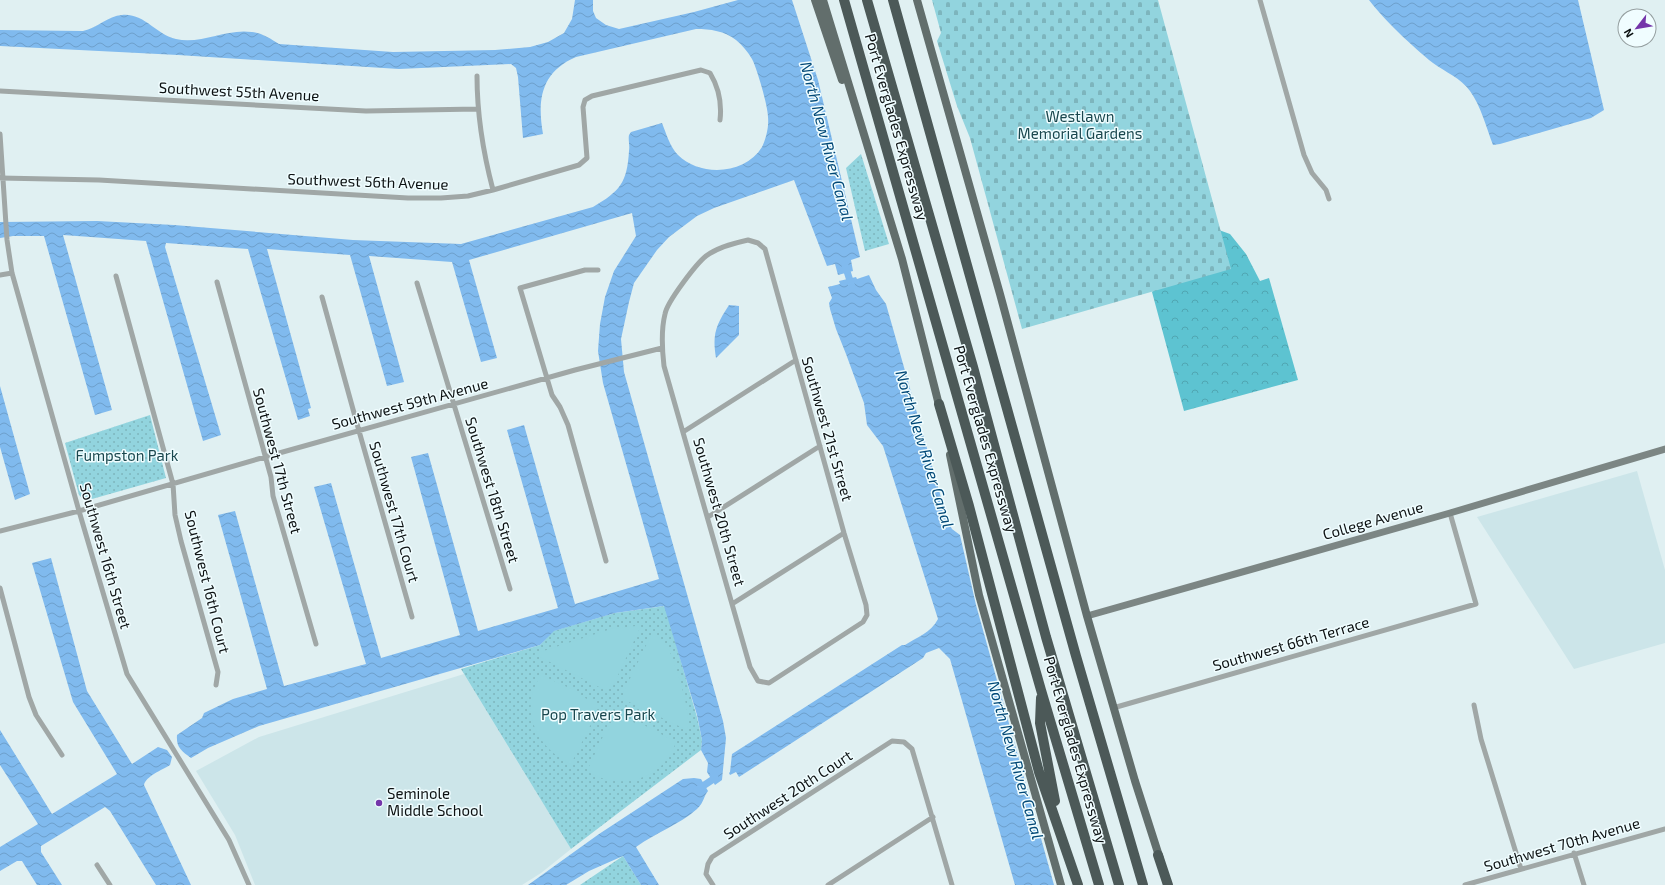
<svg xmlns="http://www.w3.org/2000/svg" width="1665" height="885" font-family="'Exo 2',sans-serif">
	<defs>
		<pattern id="green-dots" width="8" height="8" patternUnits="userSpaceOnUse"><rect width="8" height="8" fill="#92d4de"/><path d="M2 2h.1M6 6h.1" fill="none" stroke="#7db5bd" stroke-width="1.8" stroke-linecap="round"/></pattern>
		<pattern id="forest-crowns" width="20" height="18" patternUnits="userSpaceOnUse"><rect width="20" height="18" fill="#5dc3d1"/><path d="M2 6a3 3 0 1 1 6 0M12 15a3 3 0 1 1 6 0" fill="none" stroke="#50a6b2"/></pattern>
		<pattern id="cemetery-stones" width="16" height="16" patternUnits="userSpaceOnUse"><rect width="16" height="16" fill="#92d4de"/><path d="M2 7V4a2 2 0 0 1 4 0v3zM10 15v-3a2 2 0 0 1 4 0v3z" fill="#7db5bd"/></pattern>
		<pattern id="water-waves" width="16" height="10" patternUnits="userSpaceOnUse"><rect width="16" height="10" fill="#80baee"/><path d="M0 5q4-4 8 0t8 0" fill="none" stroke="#6d9fcb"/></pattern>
	</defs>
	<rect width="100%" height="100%" fill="#e0f0f2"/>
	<path fill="#cce5e9" d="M1637,471L1665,570V643L1574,669L1477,517Z
		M464,674L571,849L541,873L522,885H255L235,835L196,771L259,737Z"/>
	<path fill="url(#green-dots)" d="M861,154L889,244L865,251L846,168Z
		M150,415L166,478L85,501L79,495L65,443Z
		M665,606L697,717L702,740L701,750L571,849L461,669L540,645L553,631L615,613Z
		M623,856L641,885H580Z"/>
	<path fill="url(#forest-crowns)" d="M1205,225L1230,234L1246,254L1260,281L1269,278L1298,380L1184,411L1152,292Z"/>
	<path fill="url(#cemetery-stones)" d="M932,0H1158L1231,269L1022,329L970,138L957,106L937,41L941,33Z"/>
	<path fill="#92d4de" d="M636,626L640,628L612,688L605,690L534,654L611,629Z
		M653,631C660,637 665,643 669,650C676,664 693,718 687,730L625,700L623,693Z
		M541,675L580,693L579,695L595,703L597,709L589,723L591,724L571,764C536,748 518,709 541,675Z
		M621,716L637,724L638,722L676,742C664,780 619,792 587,771L605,732L607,733L615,719Z"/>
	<path fill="url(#water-waves)" d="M575,0H593V11L596,18L606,25L619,29L694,12L738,0H792L818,80L860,257L851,260L853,271L838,275L835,264L827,266L794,180L714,208L697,216L669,237L657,250L634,283L629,302L621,339L624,372L723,721L726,738L722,780L715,785L707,772L708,763L701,750L702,740L697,715L664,606L615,613L554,631L540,645L259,726L208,748L191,758C181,751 176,747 177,735L202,718L204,713L233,699L267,689L218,515L235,511L284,686L366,664L314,487L331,483L381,658L460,635L411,457L428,453L478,631L558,608L507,430L524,425L575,604L659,579L603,383L598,351L600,324L605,297L614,271L636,236L632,213L469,260L497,358L481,362L452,262L369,256L404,382L387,386L350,255L267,249L311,408L308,409L310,416L298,420L248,249L166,243L165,247L221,435L203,441L146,241L63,235L112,410L95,415L44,236H13L0,238V222L97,221L174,225L353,240L461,244L593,207C620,191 627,183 629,151C630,145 628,140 629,135L631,132L662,123C666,133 670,147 678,155C700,177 745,175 762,147C766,139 769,127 768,117C768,107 757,68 752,59C748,52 742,45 736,40C725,31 710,29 696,29L576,57C541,72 537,100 543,134L523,138L518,77L516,68L511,64L399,69L178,55L0,46V30L83,31C97,28 108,16 122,15C145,13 156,35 176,39C201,45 226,28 252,32C262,33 271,39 279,44L393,52L495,50L530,47L548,42L564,33L572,19Z
		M1369,0H1578L1604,110L1591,118L1500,144L1493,145C1486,127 1481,106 1470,91C1461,78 1445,72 1433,63C1413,47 1384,20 1369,0Z
		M869,275L876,290L886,304L948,522L952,529L960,535L976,605L1054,885H1015L950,659L939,648L926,653L923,658L739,777L736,772L730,775L729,773L730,772L732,754L902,645H905C917,637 931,633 938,619L883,446L867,425L864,403L846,354L836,329L830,309L829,303L832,298L828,287L840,284L839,281L856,277L857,279Z
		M729,305L739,306V335L716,358C712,334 716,325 729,305Z
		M0,386L30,494L15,500L0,447Z
		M51,558L87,691L132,764L158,747L167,750L172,757L170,765C162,770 146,776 144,785L191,885H156L110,811L105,807L41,846V852L62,885H37L22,861H17L0,871V847L38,824L0,765V730L52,814L117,774L73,702L32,563Z
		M694,778L701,779L708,791C703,797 705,801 697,809C679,825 655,833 636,847L659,885H641L623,856L589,871L566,885H528L599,834L683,779Z"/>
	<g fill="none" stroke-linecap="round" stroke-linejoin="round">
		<path stroke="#80baee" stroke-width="7" d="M845,265L852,287
			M697,790L715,778L713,772"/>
		<path stroke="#a0a7a6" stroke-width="5" d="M1260,0L1304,155L1312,173L1326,190L1329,199
			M477,76C477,115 483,152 493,190
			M0,91L366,111L477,109
			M0,134L7,240L12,273L79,511L127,674L229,840L249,885
			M0,178L99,180L408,198H441L468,196L493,190L579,165L587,158L583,107L585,100L592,96L701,70L710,73C719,88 722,103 720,120
			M748,240L758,243L765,249L844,533L866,605L867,615L863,622L769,683L758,681L750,667L664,366C662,349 661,330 665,314C667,302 696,264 706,256C718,247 734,243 748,240Z
			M598,270H585L520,288L552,395L560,407L568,425L606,561
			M0,275L12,273
			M116,276L173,484L175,515L181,541L218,672L216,685
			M217,282L271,477L273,496L316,644
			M417,283L510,589
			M322,297L359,431L412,617
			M683,432L796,360
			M708,517L820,446
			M0,531L79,511L265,457L575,370L662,348
			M0,588L29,697L36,715L62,755
			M732,604L844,533
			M1474,705L1481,739L1521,869
			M1113,708L1476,604L1450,513
			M1574,853L1584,885
			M97,865L110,885
			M713,885L706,874L708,864L712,857L892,741L904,742L912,749L952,885
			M828,885L933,817
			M1465,885L1665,829"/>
		<path stroke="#7c8684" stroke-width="7" d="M1087,616L1450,513L1665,449"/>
		<path stroke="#626e6c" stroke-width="8" d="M815,0L842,80
			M823,0L902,259L940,409
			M917,0L1000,294L1087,616L1135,781L1160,859
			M950,455L979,595L1061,885"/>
		<path stroke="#4c5958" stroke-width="10" d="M844,0L1041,690L1099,885
			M867,0L973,367L1046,637L1119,885
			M893,0L1076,656L1143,885
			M939,404L969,506L1039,772L1078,885
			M1041,698L1040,723L1055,801
			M1158,855L1168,885"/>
	</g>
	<circle fill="#7435aa" stroke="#f0fdff" stroke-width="1.5" cx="379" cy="803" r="4"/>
	<g text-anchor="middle" stroke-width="3" stroke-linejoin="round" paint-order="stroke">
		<g font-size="15" fill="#0c1112" stroke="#f0fdff">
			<text transform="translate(239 92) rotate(3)" y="5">Southwest 55th Avenue</text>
			<text transform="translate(896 127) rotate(74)" y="5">Port Everglades Expressway</text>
			<text transform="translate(368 182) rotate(2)" y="5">Southwest 56th Avenue</text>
			<text transform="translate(410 404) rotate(-15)" y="5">Southwest 59th Avenue</text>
			<text transform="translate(827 429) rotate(74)" y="5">Southwest 21st Street</text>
			<text transform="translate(985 439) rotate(74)" y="5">Port Everglades Expressway</text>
			<text transform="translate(277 461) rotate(75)" y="5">Southwest 17th Street</text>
			<text transform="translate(492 490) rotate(73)" y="5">Southwest 18th Street</text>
			<text transform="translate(394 512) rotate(74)" y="5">Southwest 17th Court</text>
			<text transform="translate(719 512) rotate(74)" y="5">Southwest 20th Street</text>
			<text transform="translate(1373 521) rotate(-16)" y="5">College Avenue</text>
			<text transform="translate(105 556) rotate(74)" y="5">Southwest 16th Street</text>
			<text transform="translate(207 582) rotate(76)" y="5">Southwest 16th Court</text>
			<text transform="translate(1291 644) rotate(-16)" y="5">Southwest 66th Terrace</text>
			<text transform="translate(1075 750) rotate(74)" y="5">Port Everglades Expressway</text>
			<text transform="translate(788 795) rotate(-33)" y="5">Southwest 20th Court</text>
			<text transform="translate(1562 845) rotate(-16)" y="5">Southwest 70th Avenue</text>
		</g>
		<g font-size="15" fill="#19474e" stroke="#f0fdff">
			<text x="1080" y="122">Westlawn<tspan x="1080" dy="17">Memorial Gardens</tspan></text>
			<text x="127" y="461">Fumpston Park</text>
			<text x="598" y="720">Pop Travers Park</text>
		</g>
		<g font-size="15" fill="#0c1112" stroke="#f0fdff" text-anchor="start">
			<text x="387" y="799">Seminole<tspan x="387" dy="17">Middle School</tspan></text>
		</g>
		<g font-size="16" font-style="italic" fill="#004877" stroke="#f0fdff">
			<text transform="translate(827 141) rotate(75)" y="6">North New River Canal</text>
			<text transform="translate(925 449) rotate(73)" y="6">North New River Canal</text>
			<text transform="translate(1016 760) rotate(74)" y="6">North New River Canal</text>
		</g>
	</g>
	<g transform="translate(1637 28) rotate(239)"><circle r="19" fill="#f0fdff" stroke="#959fa0"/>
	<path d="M0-3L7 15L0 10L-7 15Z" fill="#7435aa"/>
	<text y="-6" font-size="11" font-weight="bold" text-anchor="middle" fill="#0c1112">N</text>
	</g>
</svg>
